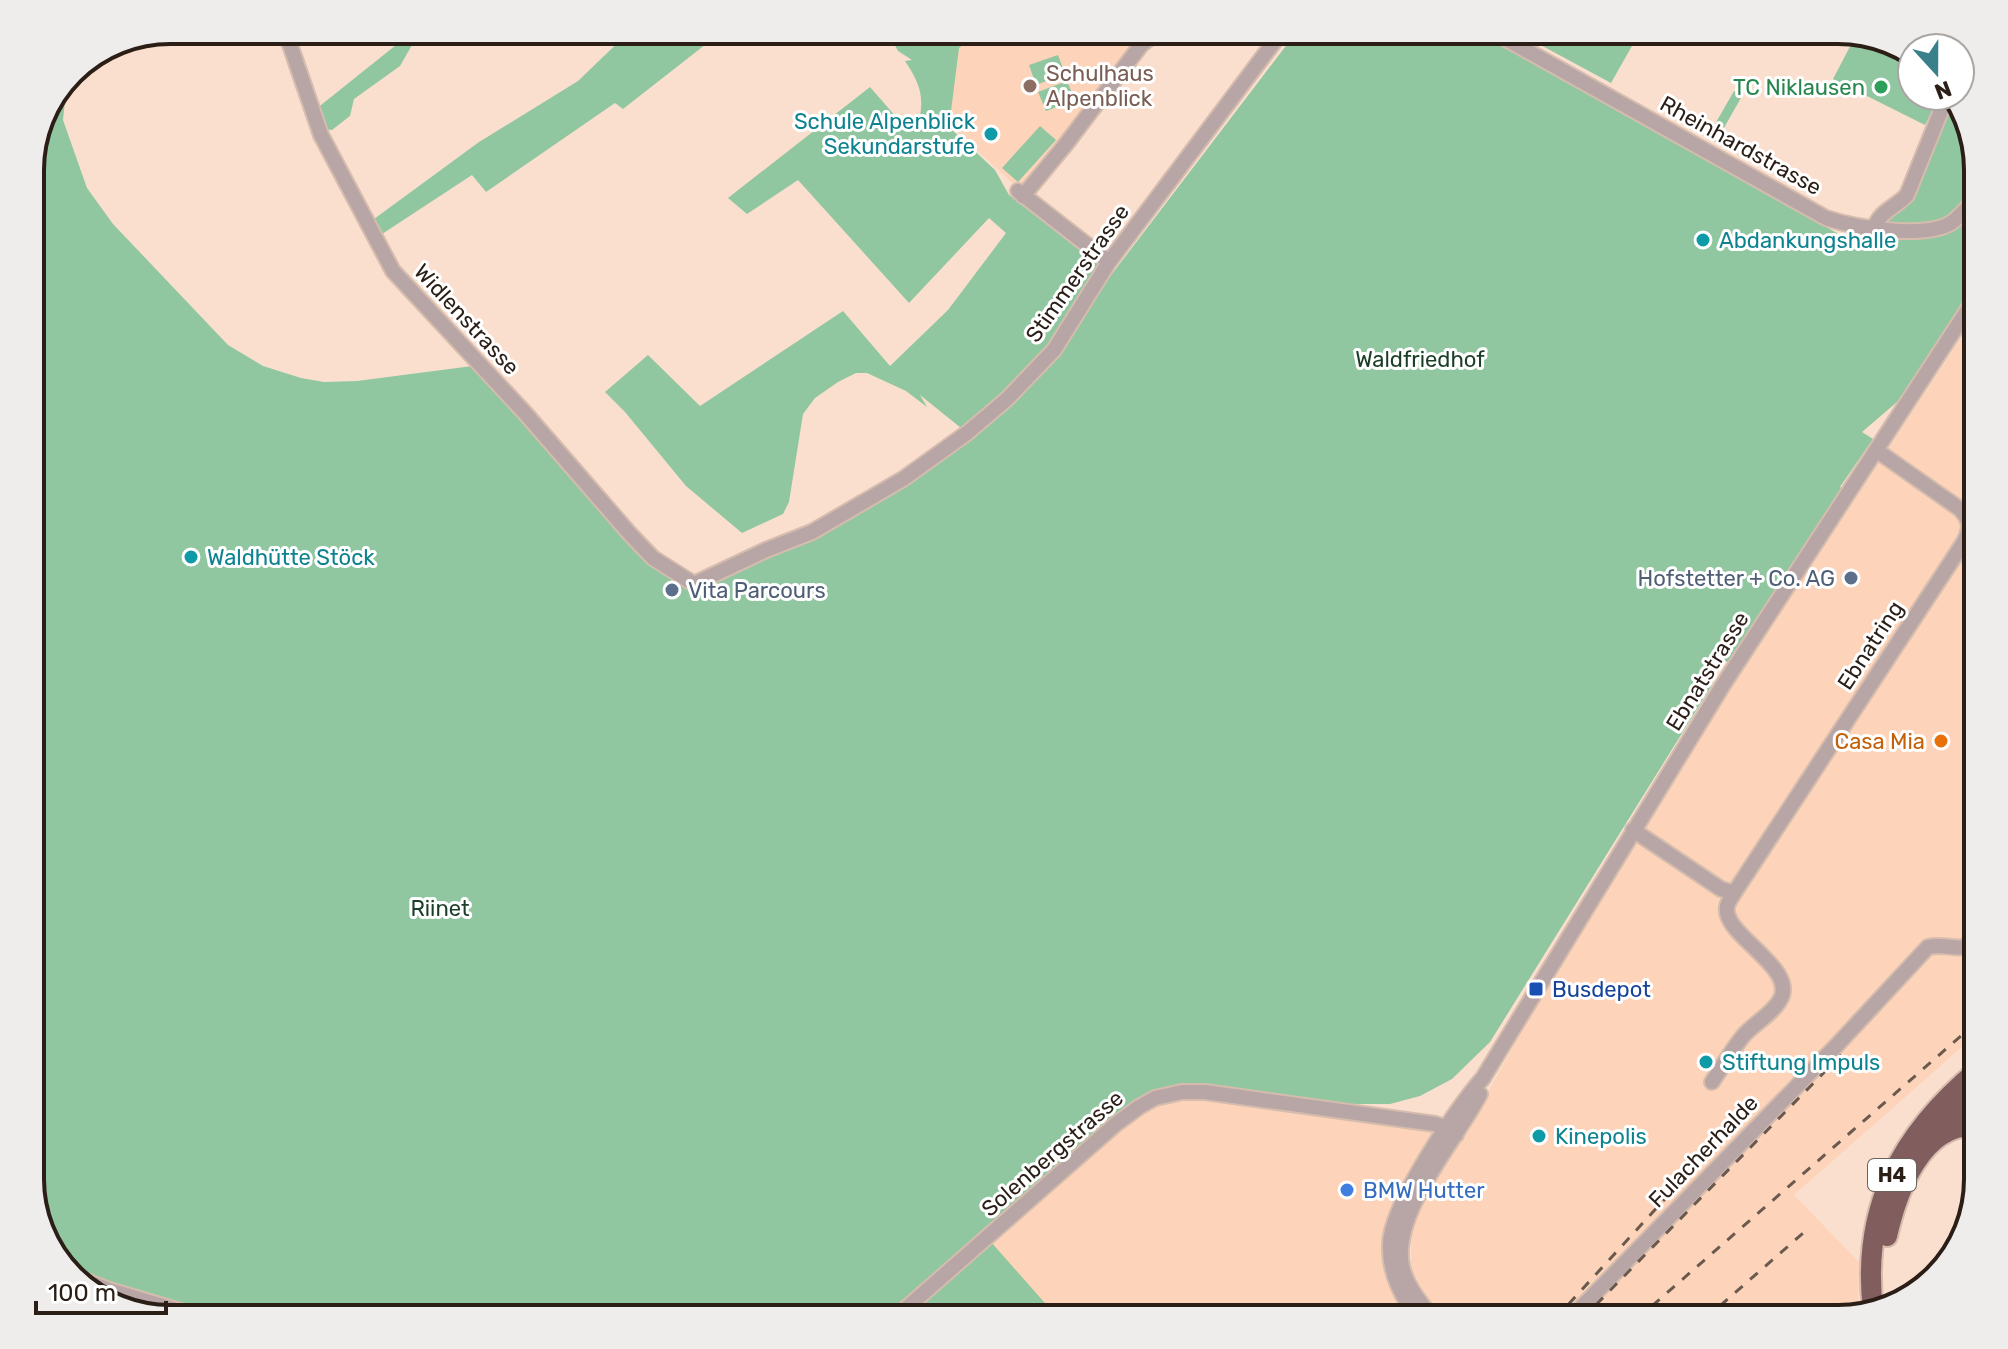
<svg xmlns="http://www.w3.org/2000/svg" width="2008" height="1349" font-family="Rubik,sans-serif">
	<rect width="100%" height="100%" fill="#fbdfce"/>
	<path fill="#fdd4b9" d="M973,30H1156L1021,191L949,124L959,48Z
		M1978,312V1033L1794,1195L1859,1262L1858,1314L1838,1319H1441L1411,1271V1235L1420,1207L1469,1126L1534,1009L1713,716Z
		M1169,1095L1447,1128L1398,1231L1425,1319H896L1116,1124Z"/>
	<path fill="#91c7a0" d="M631,30H724L623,109L615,103L486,192L472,175L376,238L371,225L374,219L479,142L578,81Z
		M887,30H945L938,45L950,30H980L959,48L949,127L995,170L1009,195L1100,266L1051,343L974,425L1054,350L1298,30H1475L1837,233L1833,244L1847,235L1857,233C1905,236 1942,247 1978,209V283L1904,396L1862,432L1873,439L1840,487L1843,489L1729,663L1721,658L1712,685L1490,1042L1452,1079L1420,1096L1390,1104H1281L1220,1094L1155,1098L894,1319H232L206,1317L170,1319L92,1295L49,1249L30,1188V161L67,81L63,120L87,188L113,224L228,345L263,366L301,378L324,382L357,381L480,365L630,534L689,583L812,532L966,432L920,395L927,407L906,391L867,373H856L838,382L815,398L803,414L789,502L783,514L742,533L686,486L625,412L605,392L648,355L700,406L843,311L890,366L948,310L1006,233L989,218L909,303L798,180L747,214L728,198L870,87L904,126L920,116C924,93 918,81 905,61L912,60L898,51Z
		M1513,30H1641L1611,83Z
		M1856,35L1912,53V96H1940L1925,125L1833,79Z
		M416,38L400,66L354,99L350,116L332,130L322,129L316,109L396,45L408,39Z
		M1058,55L1065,74L1036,85L1029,65Z
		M1067,81L1075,100L1046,111L1038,92Z
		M1734,91L1742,96L1716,142L1707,138Z
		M1954,96L1959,100L1978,170V189C1945,225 1933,227 1885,223L1882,221L1907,203Z
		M1040,126L1056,140L1018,182L1002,168Z
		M991,1242L1059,1319H902Z"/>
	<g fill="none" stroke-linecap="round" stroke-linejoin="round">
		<defs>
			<path id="minor" d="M285,30L321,135L393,271L525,413L630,534L653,558L694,584L766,550L812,532L903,479L967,433L1007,399L1054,350L1109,262L1283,30
				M1490,30L1826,218C1856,228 1923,239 1951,223C1961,216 1970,205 1978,196
				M1018,191L1109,262
				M1023,196L1066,144L1141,45L1159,30
				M1875,227C1879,212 1897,206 1907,195L1947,96
				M1633,830L1721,889L1731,892L1736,890L1964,542C1971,528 1971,521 1960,509L1876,450
				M1712,1082C1723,1066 1732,1049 1744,1035C1755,1023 1773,1013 1780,1000C1799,968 1722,935 1727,907C1728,901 1733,895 1736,890
				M74,1276L109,1290L183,1312L191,1319
				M894,1319L1116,1124L1139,1107L1155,1098L1182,1092H1205L1435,1124L1447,1128L1456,1135
				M1419,1319C1402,1299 1389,1272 1390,1245C1390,1206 1456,1108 1483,1078L1723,685L1978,294
				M1433,1319C1421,1303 1406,1286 1402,1266C1391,1212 1456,1141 1480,1094
				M1570,1319L1837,1045L1928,947C1949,942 1958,955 1978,940"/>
			<path id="highway" d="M1936,1132L1978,1093
				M1887,1236C1897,1192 1922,1121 1978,1126
				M1873,1310C1861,1208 1901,1134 1978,1070"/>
		</defs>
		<use href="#minor" stroke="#d5bcad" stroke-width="18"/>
		<use href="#highway" stroke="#d5bcad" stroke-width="24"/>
		<use href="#minor" stroke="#b8a5a6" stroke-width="14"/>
		<use href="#highway" stroke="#815d5e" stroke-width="20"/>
		<path stroke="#69594e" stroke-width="3" stroke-dasharray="10 10" stroke-linecap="butt" d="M1555,1319L1674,1189
			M1582,1319L1846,1050
			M1637,1319L1978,1021
			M1705,1319L1810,1227"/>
	</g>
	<circle fill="#8d6e63" stroke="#fff" stroke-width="3" cx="1030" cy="86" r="8"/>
	<circle fill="#2e9e5b" stroke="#fff" stroke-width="3" cx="1881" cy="87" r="8"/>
	<g fill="#0f9aa8" stroke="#fff" stroke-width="3">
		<circle cx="991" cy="134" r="8"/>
		<circle cx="1703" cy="240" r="8"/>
		<circle cx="191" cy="557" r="8"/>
		<circle cx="1706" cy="1062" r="8"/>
		<circle cx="1539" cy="1136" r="8"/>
	</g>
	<g fill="#5c6f8a" stroke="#fff" stroke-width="3">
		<circle cx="1851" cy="578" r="8"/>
		<circle cx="672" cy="590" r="8"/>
	</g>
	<circle fill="#e8710a" stroke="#fff" stroke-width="3" cx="1941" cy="741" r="8"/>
	<rect fill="#1a4fb4" stroke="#fff" stroke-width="3" x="1528" y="981" width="16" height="16" rx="4"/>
	<circle fill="#3f7fe0" stroke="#fff" stroke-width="3" cx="1347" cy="1190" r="8"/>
	<g text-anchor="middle" stroke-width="6" stroke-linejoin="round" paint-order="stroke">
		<rect fill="#fff" stroke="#6a625c" stroke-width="2" x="1868" y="1159" width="48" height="32" rx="6"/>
		<g font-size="20" font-weight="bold" fill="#2a1e16">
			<text x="1892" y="1182">H4</text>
		</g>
		<g font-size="22" fill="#785e54" stroke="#fff" text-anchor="start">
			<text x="1046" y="81">Schulhaus<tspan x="1046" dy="25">Alpenblick</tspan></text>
		</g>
		<g font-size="22" fill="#27864d" stroke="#fff" text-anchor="end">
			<text x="1865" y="95">TC Niklausen</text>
		</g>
		<g font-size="22" fill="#0d838f" stroke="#fff" text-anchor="start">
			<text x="975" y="129" text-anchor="end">Schule Alpenblick<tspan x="975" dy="25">Sekundarstufe</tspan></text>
			<text x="1719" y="248">Abdankungshalle</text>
			<text x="207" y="565">Waldhütte Stöck</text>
			<text x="1722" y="1070">Stiftung Impuls</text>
			<text x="1555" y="1144">Kinepolis</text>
		</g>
		<g font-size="22" fill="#2a1e16" stroke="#fff">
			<text transform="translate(1741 145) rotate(29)" y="8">Rheinhardstrasse</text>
			<text transform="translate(1077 273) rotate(-55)" y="8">Stimmerstrasse</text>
			<text transform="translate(467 319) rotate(47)" y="8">Widlenstrasse</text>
			<text transform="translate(1870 645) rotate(-57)" y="8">Ebnatring</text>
			<text transform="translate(1707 671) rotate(-58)" y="8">Ebnatstrasse</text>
			<text transform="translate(1703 1151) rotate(-46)" y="8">Fulacherhalde</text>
			<text transform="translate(1052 1153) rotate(-41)" y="8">Solenbergstrasse</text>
		</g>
		<g font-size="22" fill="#1a3e26" stroke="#fff">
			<text x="1420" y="367">Waldfriedhof</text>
			<text x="440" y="916">Riinet</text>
		</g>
		<g font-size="22" fill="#4e5e75" stroke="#fff" text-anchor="end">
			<text x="1835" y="586">Hofstetter + Co. AG</text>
			<text x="688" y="598" text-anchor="start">Vita Parcours</text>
		</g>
		<g font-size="22" fill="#c56008" stroke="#fff" text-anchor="end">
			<text x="1925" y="749">Casa Mia</text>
		</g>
		<g font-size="22" fill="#164399" stroke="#fff" text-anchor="start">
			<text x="1552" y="997">Busdepot</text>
		</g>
		<g font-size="22" fill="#366cbe" stroke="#fff" text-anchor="start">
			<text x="1363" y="1198">BMW Hutter</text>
		</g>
	</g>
	<path d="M0 0H2008V1349H0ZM170 44H1838A126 126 0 0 1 1964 170V1179A126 126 0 0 1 1838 1305H170A126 126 0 0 1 44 1179V170A126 126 0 0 1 170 44Z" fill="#eeedec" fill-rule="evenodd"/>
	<path fill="none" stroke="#2a1e16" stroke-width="4" d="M170 44H1838A126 126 0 0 1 1964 170V1179A126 126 0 0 1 1838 1305H170A126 126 0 0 1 44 1179V170A126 126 0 0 1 170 44Z"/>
	<g transform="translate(1936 72) rotate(159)"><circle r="38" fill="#ffffff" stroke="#aaa5a2" stroke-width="2"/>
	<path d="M0-6L14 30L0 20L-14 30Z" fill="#39808a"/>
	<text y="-12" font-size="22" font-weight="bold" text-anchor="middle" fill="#2a1e16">N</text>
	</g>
	<path d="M36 1301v12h130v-12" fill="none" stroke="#2a1e16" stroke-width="4"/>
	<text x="48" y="1301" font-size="24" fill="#2a1e16" stroke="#ffffff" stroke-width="6" paint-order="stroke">100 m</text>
</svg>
